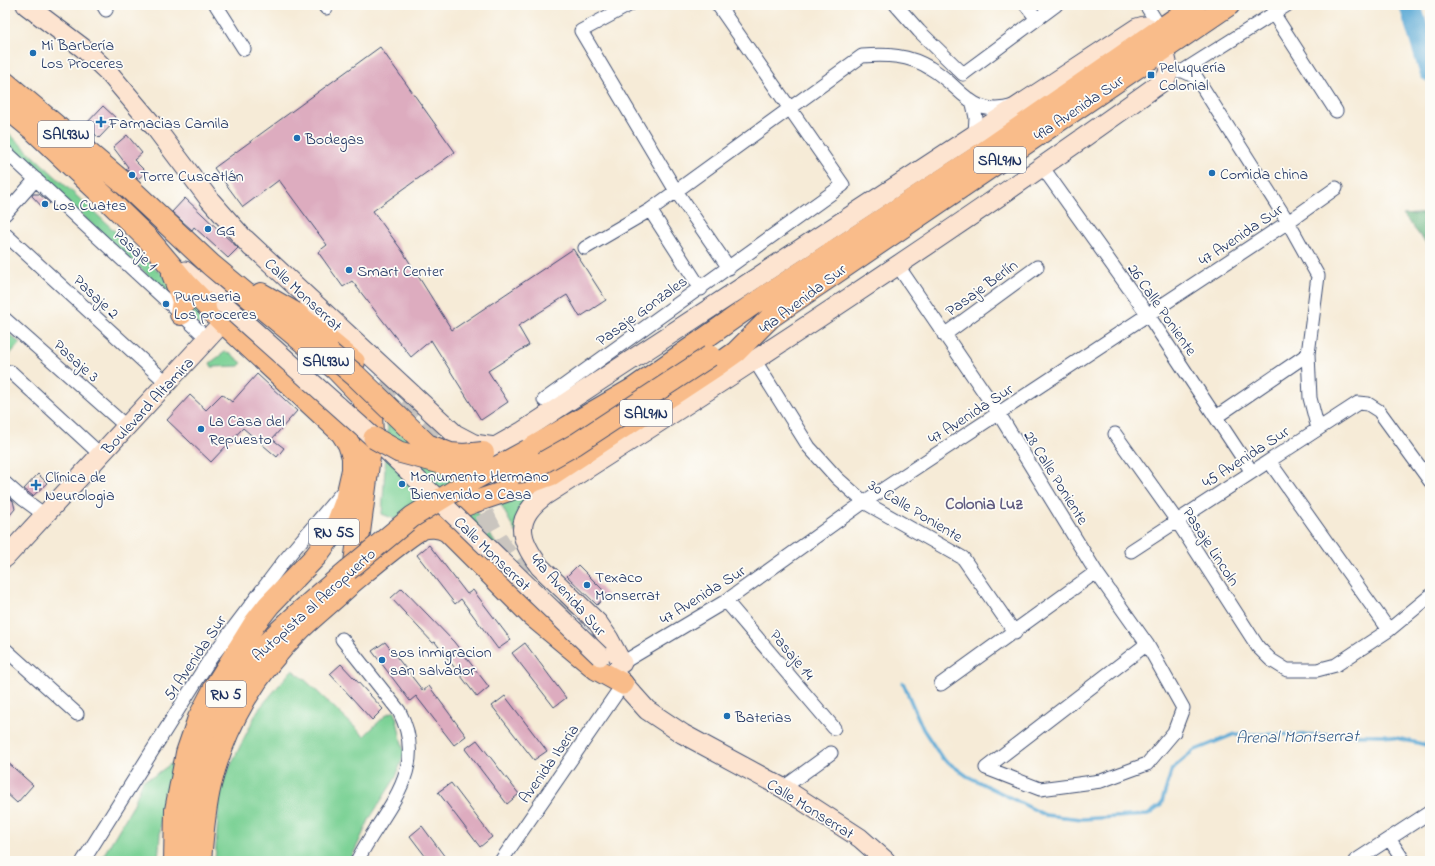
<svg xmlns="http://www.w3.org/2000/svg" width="1435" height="866" font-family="'Indie Flower',sans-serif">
	<rect width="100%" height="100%" fill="#fdfcf7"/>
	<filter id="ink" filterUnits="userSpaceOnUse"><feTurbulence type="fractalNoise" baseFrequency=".025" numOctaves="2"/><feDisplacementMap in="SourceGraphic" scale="8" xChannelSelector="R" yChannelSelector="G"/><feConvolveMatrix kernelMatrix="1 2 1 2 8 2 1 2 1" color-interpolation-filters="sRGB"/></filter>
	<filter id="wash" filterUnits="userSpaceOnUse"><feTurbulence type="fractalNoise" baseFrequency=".012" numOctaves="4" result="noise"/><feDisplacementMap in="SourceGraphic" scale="16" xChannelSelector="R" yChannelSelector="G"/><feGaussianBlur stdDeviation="0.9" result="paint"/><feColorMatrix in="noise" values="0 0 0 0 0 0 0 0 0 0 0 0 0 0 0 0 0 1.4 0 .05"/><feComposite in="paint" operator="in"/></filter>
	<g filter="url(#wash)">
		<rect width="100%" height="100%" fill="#f6ebd7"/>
		<path fill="#7cd195" stroke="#4c807a" d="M5,130L168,280L177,302L5,145Z
			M187,300L208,320L199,325L191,317Z
			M5,331L20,343L5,360Z
			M225,352L230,353L242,363L239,366L212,367L210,363Z
			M375,400L466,494L415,527L382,514L388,423Z
			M540,486L544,492L516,533L499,501Z
			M476,511L506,561L462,519Z
			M292,670L303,678L364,736L387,714L395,711L404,753L396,777L370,818L350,861H215L220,787L258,710Z
			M176,760L161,821L158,861H100L133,806L143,780L154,776Z"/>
		<path fill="#65b37e" stroke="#40716e" d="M1430,213V248L1403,215Z"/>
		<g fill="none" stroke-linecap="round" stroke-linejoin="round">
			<path stroke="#5daad6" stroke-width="3.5" d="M903,683L923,729L942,758L967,776L1045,815L1082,819L1148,815L1161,805L1172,769L1193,751L1235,734L1384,735L1430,746"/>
			<path stroke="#5daad6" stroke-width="22" d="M1410,5L1430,71"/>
		</g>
		<g id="blocks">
			<path fill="#ddacbf" d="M380,47L455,152L373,211L403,252L452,330L573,249L606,300L580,317L567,295L518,326L529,345L488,371L508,402L481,420L431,340L411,357L352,281L343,287L318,252L327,245L279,180L243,207L214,168Z
				M103,106L117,119L99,138L85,125Z
				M127,135L142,153L134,160L146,172L138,179L126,169L128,167L113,147Z
				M33,194H39L50,203L44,209L32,196Z
				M185,198L238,248L228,258L194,227L192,230L172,212Z
				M257,374L297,411L272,439L284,448L277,457L243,428L211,462L167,420L190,395L206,410L222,394L232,402Z
				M38,474L47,483L33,496L24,489Z
				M5,494L13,501L15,509L5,521Z
				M429,545L467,594L473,590L511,640L498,649L461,599L455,604L417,555Z
				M578,565L607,594L597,605L567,576Z
				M402,588L454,642L489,687L477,697L435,642L433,643L391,598Z
				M385,642L423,691L429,686L466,736L454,745L416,696L410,701L372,651Z
				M525,643L566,698L554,707L512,653Z
				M341,664L383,709L372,720L330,674Z
				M505,696L547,751L534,760L492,706Z
				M477,740L519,794L507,804L465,749Z
				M5,760L33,785L17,803L5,792Z
				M451,783L492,837L480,847L438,792Z
				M422,826L448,861H429L410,836Z"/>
		</g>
	</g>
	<g filter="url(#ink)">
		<use href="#blocks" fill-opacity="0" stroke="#3c4b70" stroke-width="1"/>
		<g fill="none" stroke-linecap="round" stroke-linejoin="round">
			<path stroke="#cac5bf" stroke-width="19" stroke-dasharray="19 10" stroke-linecap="butt" d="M380,384L447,441L463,458
				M474,486C479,510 507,559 525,575
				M558,603L582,625"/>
			<defs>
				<path id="street" d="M103,5L106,10
					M216,5L244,49
					M324,5L326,8
					M629,5L581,31L676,191L729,268
					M896,5L919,31L963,74L1056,5
					M1026,5L1037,19
					M1146,5L1161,29
					M1273,13L1336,111
					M1169,71H1183L1196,77L1288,222L1318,276L1308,354L1310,398L1318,429
					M1183,71L1287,5
					M969,137L975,132L976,118L973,104
					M5,151L208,339
					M1043,168L1148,315L1252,472
					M650,210L701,289
					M5,214L36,179
					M5,234L167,383
					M585,248L650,210L862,56C887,54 909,55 930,68C962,86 970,119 1014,106
					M898,266L999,414L1096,572L1147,644L1183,708L1174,732L1147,764L1101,781L1040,789L986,768
					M5,319L127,427
					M944,335L1037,267
					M755,361L809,447L837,478L864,502L963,558L1015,633
					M11,372L101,455
					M544,400L843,185L718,5
					M1216,417L1308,354
					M1115,434L1177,521L1258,647L1271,660L1287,670H1317L1336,665L1389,630L1430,596
					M1269,461L1389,630
					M5,483L23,499L45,515
					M1131,551L1358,403L1368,404L1379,411L1430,481
					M726,601L834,728
					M342,639L399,711C431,771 382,811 357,861
					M5,649L77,714
					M622,663L726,601L864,502L1288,222L1336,188
					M941,684L1096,572
					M986,768L1147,644
					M783,788L831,753
					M1390,840L1404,861
					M83,861L210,659L284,561L344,490
					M501,861L623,684
					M1355,861L1430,812"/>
				<path id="secondary" d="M26,5L83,48L109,73L157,130L209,199L252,248
					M245,239L455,434L474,444L495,447L523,431L1137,28L1144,26L1158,31
					M185,271L225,305
					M381,445L425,487
					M5,558L223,322
					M622,663L609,639L598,623L540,567C519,539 513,519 544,496C752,363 959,228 1159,84L1166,78L1169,71L1164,49
					M613,672L647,710L683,734L783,788L860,838L886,861"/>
				<path id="primary" d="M528,450L634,388L765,296L978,156L1195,5
					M510,490L551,475L719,364L736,352L771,317L1229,5
					M419,529C430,527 437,526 447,531L532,616L596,669L623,684
					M348,586C387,554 425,519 474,502
					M185,857C186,828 186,797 193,769C216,678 281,628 348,570"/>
				<path id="highway" d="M5,83L127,186L211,265L336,369L362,396L371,415L372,434L353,578L348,586C333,600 317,613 302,627C257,670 224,725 210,785C204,810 202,836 200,861
					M5,106L34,130L109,201L149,240L187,285L223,322L342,433L349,444L353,457V470L346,501L335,530L316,556L269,605L255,623L217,684L199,718L187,753L176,810L175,861
					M173,274L183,301L181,314
					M261,294L296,314L354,362"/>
			</defs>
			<use href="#street" stroke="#3c4b70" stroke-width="15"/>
			<use href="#secondary" stroke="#3c4b70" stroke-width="21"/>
			<use href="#primary" stroke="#3c4b70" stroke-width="23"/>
			<use href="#highway" stroke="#3c4b70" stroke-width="24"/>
			<use href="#street" stroke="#fff" stroke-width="13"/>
			<use href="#secondary" stroke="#fde4d0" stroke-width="19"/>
			<use href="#primary" stroke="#f9bc8a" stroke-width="21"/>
			<use href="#highway" stroke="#f9bc8a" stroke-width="22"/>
			<defs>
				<path id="secondary-bridge" d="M225,305L374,438
					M425,487L600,656"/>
				<path id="primary-bridge" d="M374,438L399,452L463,469L509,473L528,471L576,444L710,356
					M474,502L510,490
					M348,570L412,517L462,486L528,450"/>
				<path id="highway-bridge" d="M330,354L356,376L427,445L450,454L464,455L483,453"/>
			</defs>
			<use href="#secondary-bridge" stroke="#3c4b70" stroke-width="21" stroke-linecap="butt"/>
			<use href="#primary-bridge" stroke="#3c4b70" stroke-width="23" stroke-linecap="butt"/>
			<use href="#highway-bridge" stroke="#3c4b70" stroke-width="24" stroke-linecap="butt"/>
			<use href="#secondary-bridge" stroke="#fde4d0" stroke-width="19"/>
			<use href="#primary-bridge" stroke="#f9bc8a" stroke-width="21"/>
			<use href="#highway-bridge" stroke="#f9bc8a" stroke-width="22"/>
		</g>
	</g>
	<g fill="#1f6fb2" stroke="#fdfcf7" stroke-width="1.5">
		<circle cx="33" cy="53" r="4"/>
		<rect x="1147" y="71" width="8" height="8" rx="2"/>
		<path d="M99 116h4v4h4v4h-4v4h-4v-4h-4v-4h4z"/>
		<circle cx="297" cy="138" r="4"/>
		<circle cx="1212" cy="173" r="4"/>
		<circle cx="132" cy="175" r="4"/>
		<circle cx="45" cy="204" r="4"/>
		<circle cx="208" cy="229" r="4"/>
		<circle cx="349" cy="270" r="4"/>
		<circle cx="166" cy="304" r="4"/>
		<circle cx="201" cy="429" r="4"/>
		<circle cx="402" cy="484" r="4"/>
		<path d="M34 479h4v4h4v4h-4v4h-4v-4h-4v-4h4z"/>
		<circle cx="587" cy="585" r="4"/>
		<circle cx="382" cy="660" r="4"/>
		<circle cx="727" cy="716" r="4"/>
	</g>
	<g text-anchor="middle" stroke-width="3.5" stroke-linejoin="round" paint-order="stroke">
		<g fill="#fdfcf7" stroke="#5f6c8c" stroke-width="1">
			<rect x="38" y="121" width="56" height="26" rx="3"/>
			<rect x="974" y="147" width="52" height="26" rx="3"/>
			<rect x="298" y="348" width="56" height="26" rx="3"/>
			<rect x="620" y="400" width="52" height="26" rx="3"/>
			<rect x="309" y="519" width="50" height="26" rx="3"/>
			<rect x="206" y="681" width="40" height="26" rx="3"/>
		</g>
		<g font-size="15" font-weight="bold" fill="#1b2f5e">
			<text x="66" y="139">SAL93W</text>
			<text x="1000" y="165">SAL91N</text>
			<text x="326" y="366">SAL93W</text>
			<text x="646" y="418">SAL91N</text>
			<text x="334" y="537">RN 5S</text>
			<text x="226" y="699">RN 5</text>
		</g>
		<g font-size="16" fill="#1b2f5e" stroke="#fdfcf7" text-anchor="start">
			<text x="41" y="50">Mi Barbería<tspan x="41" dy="18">Los Proceres</tspan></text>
			<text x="1159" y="72">Peluquería<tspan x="1159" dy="18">Colonial</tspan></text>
			<text x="109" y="128">Farmacias Camila</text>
			<text x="305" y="144">Bodegas</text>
			<text x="1220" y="179">Comida china</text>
			<text x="140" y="181">Torre Cuscatlán</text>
			<text x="53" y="210">Los Cuates</text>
			<text x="216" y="235">GG</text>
			<text x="357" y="276">Smart Center</text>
			<text x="174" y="301">Pupuseria<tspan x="174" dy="18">Los proceres</tspan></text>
			<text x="209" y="426">La Casa del<tspan x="209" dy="18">Repuesto</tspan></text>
			<text x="410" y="481">Monumento Hermano<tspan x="410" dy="18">Bienvenido a Casa</tspan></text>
			<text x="45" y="482">Clínica de<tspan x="45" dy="18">Neurologia</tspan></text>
			<text x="595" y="582">Texaco<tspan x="595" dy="18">Monserrat</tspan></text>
			<text x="390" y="657">sos inmigracion<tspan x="390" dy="18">san salvador</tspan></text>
			<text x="735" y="722">Baterias</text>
		</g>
		<g font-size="16" fill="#1b2f5e" stroke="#fdfcf7">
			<text transform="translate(1078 107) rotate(-34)" y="6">49a Avenida Sur</text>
			<text transform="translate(1240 234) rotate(-34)" y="6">47 Avenida Sur</text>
			<text transform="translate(136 249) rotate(43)" y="6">Pasaje 1</text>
			<text transform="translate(981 287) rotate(-36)" y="6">Pasaje Berlín</text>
			<text transform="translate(304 294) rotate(43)" y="6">Calle Monserrat</text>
			<text transform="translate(97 296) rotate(43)" y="6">Pasaje 2</text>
			<text transform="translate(802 298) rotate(-37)" y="6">49a Avenida Sur</text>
			<text transform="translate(1163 309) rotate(55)" y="6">26 Calle Poniente</text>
			<text transform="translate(641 310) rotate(-36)" y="6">Pasaje Gonzales</text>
			<text transform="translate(77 360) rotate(42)" y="6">Pasaje 3</text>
			<text transform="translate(147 405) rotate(-47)" y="6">Boulevard Altamira</text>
			<text transform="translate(970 413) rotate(-33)" y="6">47 Avenida Sur</text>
			<text transform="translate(1245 456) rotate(-33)" y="6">45 Avenida Sur</text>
			<text transform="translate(1057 477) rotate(58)" y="6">28 Calle Poniente</text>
			<text transform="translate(916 510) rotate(31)" y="6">30 Calle Poniente</text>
			<text transform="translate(1212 546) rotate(57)" y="6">Pasaje Lincoln</text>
			<text transform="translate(493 553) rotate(44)" y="6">Calle Monserrat</text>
			<text transform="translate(569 594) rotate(48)" y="6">49a Avenida Sur</text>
			<text transform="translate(702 594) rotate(-32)" y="6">47 Avenida Sur</text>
			<text transform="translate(313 604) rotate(-42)" y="6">Autopista al Aeropuerto</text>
			<text transform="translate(793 654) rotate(50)" y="6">Pasaje 14</text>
			<text transform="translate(194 657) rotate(-56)" y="6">51 Avenida Sur</text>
			<text transform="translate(548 763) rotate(-55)" y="6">Avenida Iberia</text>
			<text transform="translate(811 808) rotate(32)" y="6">Calle Monserrat</text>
		</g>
		<g font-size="17" font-weight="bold" fill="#5f5b80" stroke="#fdfcf7">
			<text x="984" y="509">Colonia Luz</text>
		</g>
		<g font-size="17" font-style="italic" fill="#325a88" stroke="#fdfcf7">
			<text transform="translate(1297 736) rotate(-1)" y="6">Arenal Montserrat</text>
		</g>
	</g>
	<rect width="1435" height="866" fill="none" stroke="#fdfcf7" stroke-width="20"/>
</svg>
